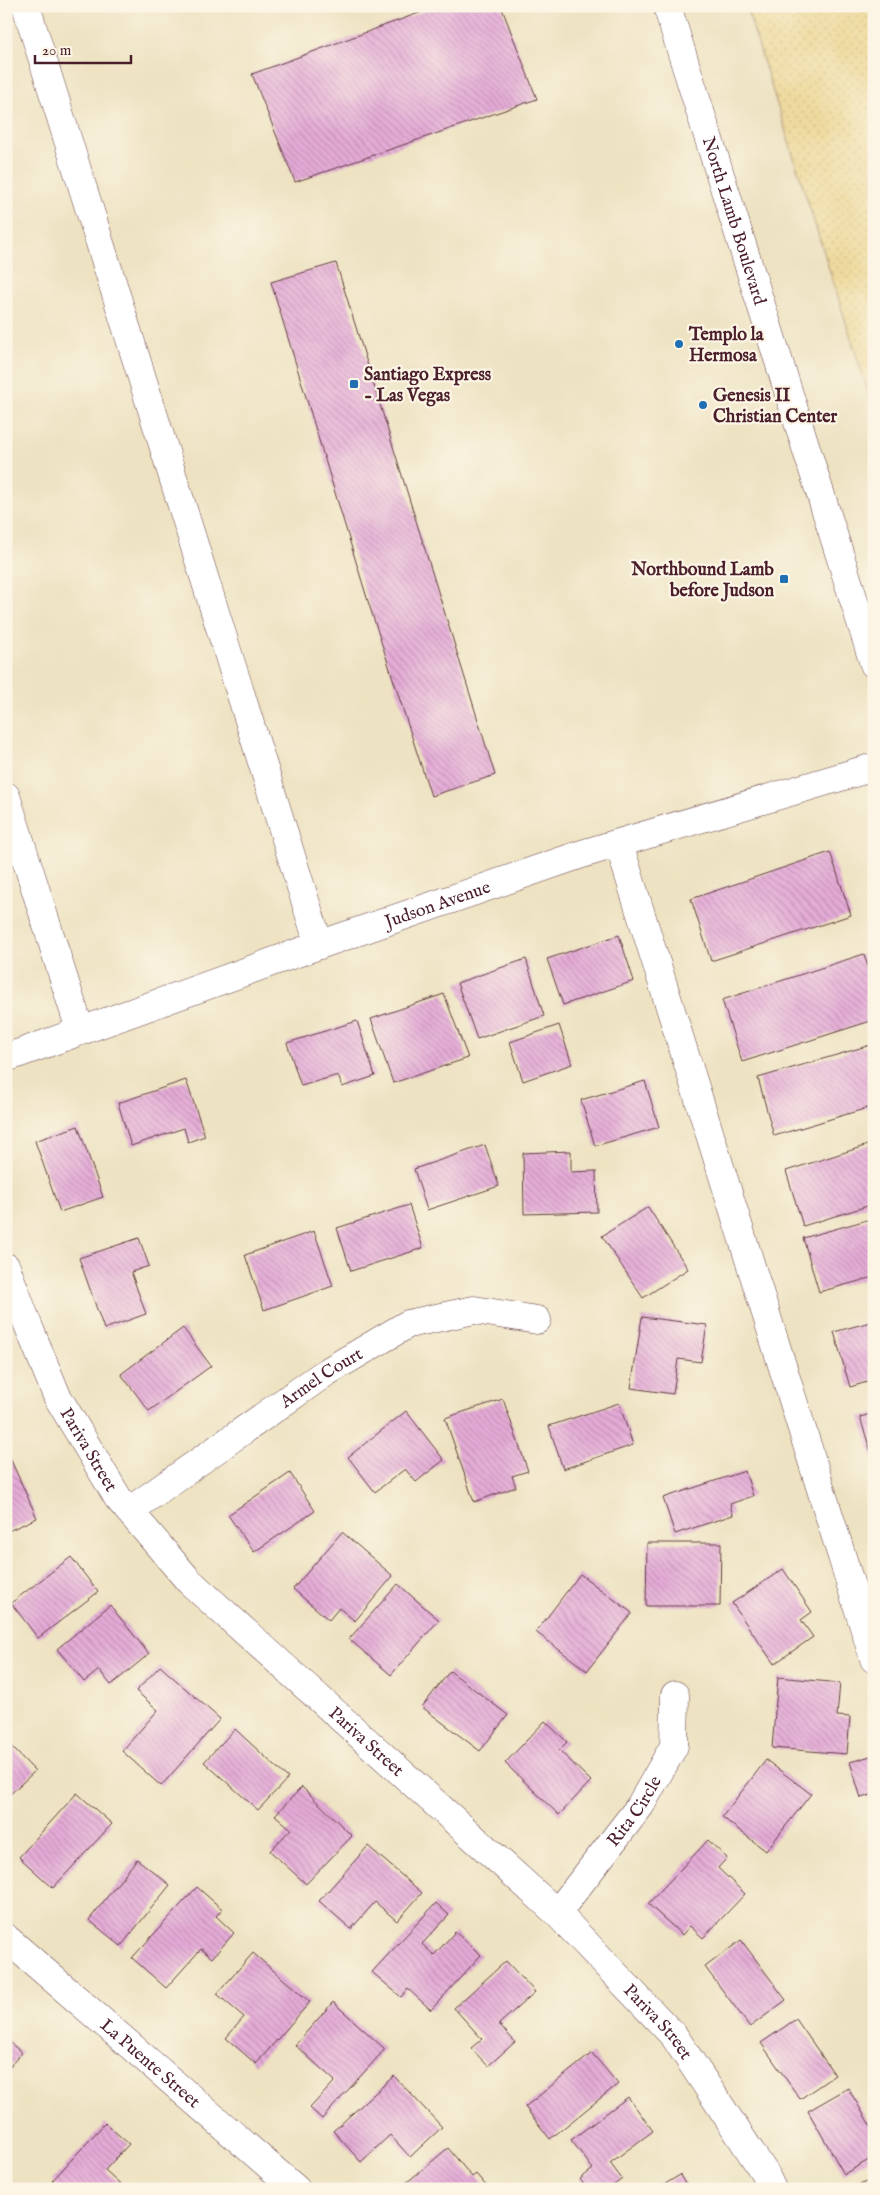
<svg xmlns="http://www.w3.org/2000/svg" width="880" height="2195" font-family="'IM FELL English',serif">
	<defs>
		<pattern id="sand-dots" width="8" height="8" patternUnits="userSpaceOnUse" patternTransform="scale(1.25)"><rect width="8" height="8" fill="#eeda9e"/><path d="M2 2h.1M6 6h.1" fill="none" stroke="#cebb88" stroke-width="1.8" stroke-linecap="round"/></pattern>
		<pattern id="building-back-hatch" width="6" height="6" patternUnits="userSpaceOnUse" patternTransform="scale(1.25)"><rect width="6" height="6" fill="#e5acd8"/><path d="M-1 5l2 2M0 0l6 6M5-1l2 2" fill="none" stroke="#bc8baf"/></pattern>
	</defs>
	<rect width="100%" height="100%" fill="#fcf5e5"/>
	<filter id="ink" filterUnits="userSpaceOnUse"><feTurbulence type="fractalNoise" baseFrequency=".02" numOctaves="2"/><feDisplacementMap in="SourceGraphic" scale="10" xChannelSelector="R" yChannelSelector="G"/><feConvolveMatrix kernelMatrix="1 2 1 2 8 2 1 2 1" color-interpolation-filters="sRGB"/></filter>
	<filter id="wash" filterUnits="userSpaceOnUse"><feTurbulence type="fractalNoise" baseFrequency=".0096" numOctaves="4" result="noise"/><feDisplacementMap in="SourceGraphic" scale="20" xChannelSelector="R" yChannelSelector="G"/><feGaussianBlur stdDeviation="1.12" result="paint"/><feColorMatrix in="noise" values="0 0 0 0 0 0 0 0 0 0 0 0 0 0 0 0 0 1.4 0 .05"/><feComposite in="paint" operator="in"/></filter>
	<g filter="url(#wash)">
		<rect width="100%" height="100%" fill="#ede2c1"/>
		<path fill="url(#sand-dots)" stroke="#9c7c64" d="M746,6H874V411Z"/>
		<g id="blocks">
			<path fill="url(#building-back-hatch)" d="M438,6H501L537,99L295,182L252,74Z
				M336,263L495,775L431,796L367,598L271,282Z
				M830,852L851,915L711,961L691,899Z
				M619,935L634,981L563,1005L547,959Z
				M864,954L874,986V1020L742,1062L722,1000Z
				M526,959L544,1016L477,1039L457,983Z
				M444,994L468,1058L393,1083L371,1019Z
				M357,1021L375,1076L342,1087L338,1075L301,1086L287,1043Z
				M559,1025L572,1064L523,1081L510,1042Z
				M874,1044V1106L774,1136L758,1078Z
				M186,1080L205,1136L188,1142L184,1128L131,1146L118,1103Z
				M645,1081L659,1127L595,1146L581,1100Z
				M78,1126L103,1197L60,1212L35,1141Z
				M874,1143V1204L803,1226L786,1171Z
				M485,1145L499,1186L427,1210L414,1169Z
				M571,1151V1172L596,1171L597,1212L524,1214L523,1153Z
				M409,1205L423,1248L351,1271L337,1228Z
				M648,1207L688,1269L643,1298L602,1236Z
				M874,1218V1277L819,1292L803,1238Z
				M314,1231L333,1286L264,1310L245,1255Z
				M139,1238L149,1266L131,1272L146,1314L104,1329L79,1258Z
				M642,1317L707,1325L701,1362L678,1359L673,1394L631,1388Z
				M874,1321V1380L850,1387L834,1332Z
				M183,1328L211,1366L149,1411L121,1374Z
				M503,1399L528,1471L512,1476L516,1487L474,1502L445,1418Z
				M619,1403L633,1445L563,1469L549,1426Z
				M406,1411L444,1460L416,1482L405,1469L375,1492L348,1457Z
				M874,1413V1459H873L860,1417Z
				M10,1458L37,1518L6,1532V1459Z
				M745,1471L753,1496L730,1504L733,1515L675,1534L663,1498Z
				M290,1473L315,1511L254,1552L228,1515Z
				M342,1532L393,1576L355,1621L339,1608L329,1620L293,1589Z
				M647,1543H721L720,1606H646Z
				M71,1557L98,1592L38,1638L11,1603Z
				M783,1569L812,1612L801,1620L813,1637L774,1664L732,1603Z
				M580,1574L632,1613L587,1671L536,1632Z
				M398,1584L439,1620L391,1675L349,1639Z
				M110,1605L149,1654L111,1685L99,1670L84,1682L57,1649Z
				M160,1666L220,1719L161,1786L122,1751L158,1710L136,1691Z
				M450,1671L508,1715L480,1751L422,1707Z
				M778,1677L840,1683L837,1716L850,1717L847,1754L772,1748Z
				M545,1721L567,1742L559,1750L591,1781L559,1815L505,1763Z
				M235,1729L288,1778L258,1810L204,1762Z
				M6,1741L35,1771L6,1798Z
				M874,1755V1794L861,1798L850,1762Z
				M766,1760L811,1794L766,1851L722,1817Z
				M302,1787L352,1836L306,1884L270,1851L291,1829L275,1815Z
				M77,1793L112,1824L53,1888L19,1857Z
				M708,1840L727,1858L718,1868L745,1894L703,1938L690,1926L682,1935L648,1904Z
				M368,1846L422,1893L397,1921L375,1902L351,1929L319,1901Z
				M137,1859L170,1885L121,1946L89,1920Z
				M197,1887L222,1909L216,1916L234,1933L212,1958L201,1949L166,1988L132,1958Z
				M436,1903L449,1915L422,1944L434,1955L455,1932L481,1955L431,2010L408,1989L401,1997L372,1972Z
				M741,1940L786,2000L750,2027L705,1967Z
				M253,1953L310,2002L256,2064L226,2038L244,2017L217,1994Z
				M506,1961L535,1992L499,2024L515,2042L488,2066L471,2048L482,2039L454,2008Z
				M333,2002L385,2049L322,2119L310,2108L335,2081L295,2045Z
				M796,2019L835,2075L800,2099L761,2043Z
				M6,2039L22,2053L6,2070Z
				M592,2053L618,2084L550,2139L525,2107Z
				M394,2076L442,2127L410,2157L390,2135L361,2162L333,2131Z
				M848,2088L874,2132V2157L844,2174L808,2111Z
				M628,2097L653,2131L610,2163L622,2179L609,2189H587L580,2179L593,2169L571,2140Z
				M105,2123L129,2144L105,2170L126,2189H61L52,2181Z
				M448,2148L472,2177L476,2174L489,2189H399Z
				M680,2175L688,2189H657Z
				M874,2178V2189H852Z"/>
		</g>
	</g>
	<g filter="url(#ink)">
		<use href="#blocks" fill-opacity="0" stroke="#623c42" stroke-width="1"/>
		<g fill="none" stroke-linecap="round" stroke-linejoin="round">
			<defs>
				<g id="minor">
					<path d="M26,6L319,945"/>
					<path d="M6,796L80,1030"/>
					<path d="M619,844L874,1659"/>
					<path id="s1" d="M6,1058L319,945L582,854L874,767"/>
					<path id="s2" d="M6,1267L26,1320L57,1396L118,1498L189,1581L557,1913L674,2036L764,2172L772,2189"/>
					<path id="s3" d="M129,1511L325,1373L408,1324L474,1310L537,1320"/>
					<path id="s4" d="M557,1913L640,1806L674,1746L675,1695"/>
					<path id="s5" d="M6,1938L296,2189"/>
				</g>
				<g id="major">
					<path id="s6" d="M667,6L874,664"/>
				</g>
			</defs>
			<use href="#minor" stroke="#623c42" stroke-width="29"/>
			<use href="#major" stroke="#623c42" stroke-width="29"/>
			<use href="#minor" stroke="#fff" stroke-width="28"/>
			<use href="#major" stroke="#fff" stroke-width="28"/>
		</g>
	</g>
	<g fill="#1f6fb2" stroke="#fcf5e5" stroke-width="2">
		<circle cx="679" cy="344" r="5"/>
		<rect x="349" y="379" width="10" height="10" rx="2.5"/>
		<circle cx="703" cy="405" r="5"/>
		<rect x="779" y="574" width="10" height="10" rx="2.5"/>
	</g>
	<g text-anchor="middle" stroke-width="4.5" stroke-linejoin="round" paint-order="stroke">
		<g font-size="18" fill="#4a1f2b" stroke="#fcf5e5">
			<text dy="6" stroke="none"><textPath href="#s6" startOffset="225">North Lamb Boulevard</textPath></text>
			<text dy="6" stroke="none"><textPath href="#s1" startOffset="458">Judson Avenue</textPath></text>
			<text dy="6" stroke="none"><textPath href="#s3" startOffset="234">Armel Court</textPath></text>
			<text dy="6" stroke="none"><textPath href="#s2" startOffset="201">Pariva Street</textPath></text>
			<text dy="6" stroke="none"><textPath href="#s2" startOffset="606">Pariva Street</textPath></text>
			<text dy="6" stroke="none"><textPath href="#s4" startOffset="128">Rita Circle</textPath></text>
			<text dy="6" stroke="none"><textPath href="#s2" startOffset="1011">Pariva Street</textPath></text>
			<text dy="6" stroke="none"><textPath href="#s5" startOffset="191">La Puente Street</textPath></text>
		</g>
		<g font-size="18" font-weight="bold" fill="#4a1f2b" stroke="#fcf5e5" text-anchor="start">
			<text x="689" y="340">Templo la<tspan x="689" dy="21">Hermosa</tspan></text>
			<text x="364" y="380">Santiago Express<tspan x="364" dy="21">- Las Vegas</tspan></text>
			<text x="713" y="401">Genesis II<tspan x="713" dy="21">Christian Center</tspan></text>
			<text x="774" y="575" text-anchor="end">Northbound Lamb<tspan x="774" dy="21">before Judson</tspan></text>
		</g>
	</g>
	<rect width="880" height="2195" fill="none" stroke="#fcf5e5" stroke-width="25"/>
	<path d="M35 55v8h96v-8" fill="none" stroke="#4a1f2b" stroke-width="2.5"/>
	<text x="42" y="55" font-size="15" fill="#4a1f2b" stroke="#fcf5e5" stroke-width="4" paint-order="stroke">20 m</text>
</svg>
